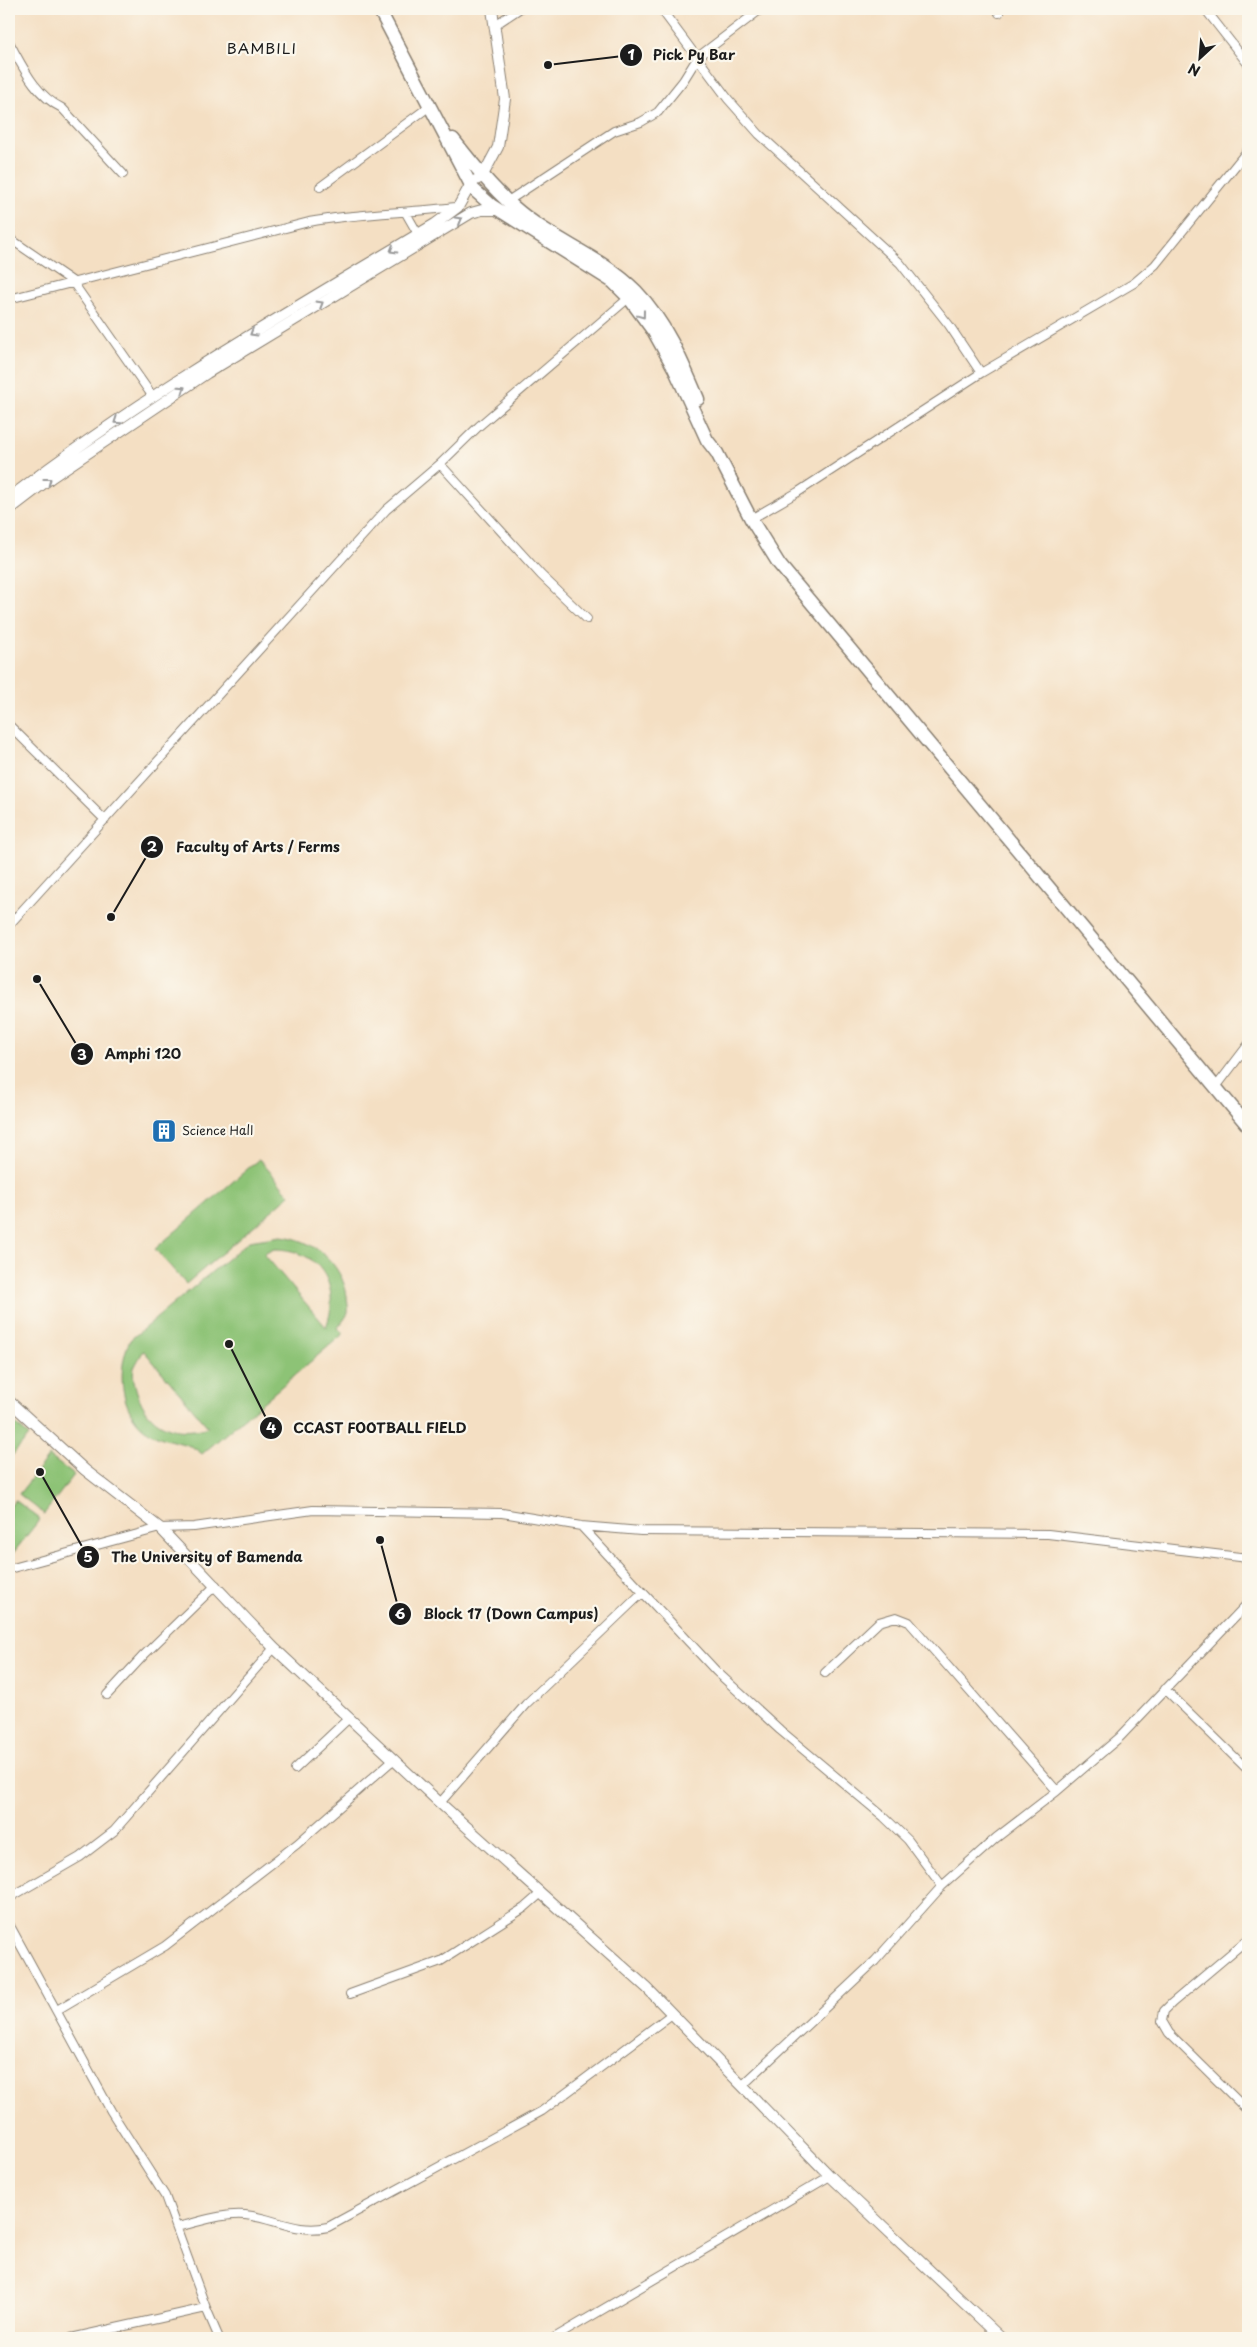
<svg xmlns="http://www.w3.org/2000/svg" width="1257" height="2347" font-family="'Playpen Sans',sans-serif">
	<rect width="100%" height="100%" fill="#fbf7ec"/>
	<filter id="ink" filterUnits="userSpaceOnUse"><feTurbulence type="fractalNoise" baseFrequency=".02" numOctaves="2"/><feDisplacementMap in="SourceGraphic" scale="10" xChannelSelector="R" yChannelSelector="G"/><feConvolveMatrix kernelMatrix="1 2 1 2 8 2 1 2 1" color-interpolation-filters="sRGB"/></filter>
	<filter id="wash" filterUnits="userSpaceOnUse"><feTurbulence type="fractalNoise" baseFrequency=".0096" numOctaves="4" result="noise"/><feDisplacementMap in="SourceGraphic" scale="20" xChannelSelector="R" yChannelSelector="G"/><feGaussianBlur stdDeviation="1.12" result="paint"/><feColorMatrix in="noise" values="0 0 0 0 0 0 0 0 0 0 0 0 0 0 0 0 0 1.4 0 .05"/><feComposite in="paint" operator="in"/></filter>
	<g filter="url(#wash)">
		<rect width="100%" height="100%" fill="#f4dfc3"/>
		<path fill="#8dc376" stroke="#547049" fill-rule="evenodd" d="M259,1159L290,1195L186,1284L155,1249Z
			M281,1236C313,1239 342,1263 347,1296C347,1301 349,1308 348,1312C347,1317 341,1323 338,1328L343,1334L202,1454C191,1442 172,1443 157,1436C120,1421 115,1372 130,1340L249,1241ZM274,1249C320,1249 342,1286 326,1327L264,1254ZM143,1351H144L208,1427C175,1437 148,1426 137,1392C135,1385 132,1375 134,1368C136,1363 141,1356 143,1351Z
			M9,1419L29,1436L9,1459Z
			M49,1456L74,1475L44,1514L19,1494Z
			M15,1500L40,1519L10,1557L9,1508Z"/>
	</g>
	<g filter="url(#ink)">
		<g fill="none" stroke-linecap="round" stroke-linejoin="round">
			<defs>
				<path id="minor" d="M661,9L728,99L759,134L900,263L949,325L981,373
					M998,9L999,13
					M1205,9L1248,64
					M495,25L519,9
					M9,42C23,67 35,95 62,108L123,174
					M320,187L430,106
					M508,201L614,131L641,122L658,112L683,81L698,57L761,9
					M406,213L418,234
					M9,238L72,281L153,397
					M9,299L309,222C357,213 407,213 456,207
					M440,464L541,575L587,619
					M751,519L798,492L981,373L1134,283L1155,265L1248,150
					M9,725L105,820
					M9,925L386,510L440,464L479,426L631,296
					M1216,1087L1248,1045
					M581,1526L716,1671L780,1730L884,1817L908,1840L942,1886
					M9,1569L160,1528L194,1527L313,1510L502,1513L581,1526L641,1531L1048,1534L1248,1558
					M825,1673L879,1622L896,1617L909,1622L1057,1791
					M1165,1689L1248,1770
					M107,1695L144,1655L216,1585
					M295,1769L349,1718
					M440,1803L526,1704L642,1593
					M9,1898L80,1857L114,1831L274,1648
					M9,1924L111,2111L165,2196L206,2308L219,2338
					M1248,1939L1172,2003L1164,2011L1162,2021L1169,2033L1248,2111
					M350,1994L441,1961L524,1908L540,1894
					M57,2010L165,1946L297,1844L394,1759
					M743,2085L875,1961L942,1886L996,1838L1057,1791L1120,1737L1248,1603
					M177,2227C199,2222 223,2213 245,2215C275,2218 296,2234 328,2227L542,2111L672,2014
					M71,2338L206,2308
					M554,2338L830,2176"/>
				<path id="tertiary" d="M9,498C143,395 290,311 435,224L458,207L472,182L482,177L498,147L505,99L492,9
					M9,510L52,477L207,373L471,213L482,210H500
					M9,1401L85,1470L160,1528L274,1648L440,1803L647,1988L830,2176L1001,2338"/>
				<path id="trunk" d="M379,9L473,189L491,205L613,282L629,298L654,332L674,368L707,440L717,453L751,519L779,564L1248,1126
					M453,139C472,163 491,187 514,207C551,240 600,255 636,291C665,321 682,361 698,399"/>
			</defs>
			<use href="#minor" stroke="#887e70" stroke-width="10"/>
			<use href="#tertiary" stroke="#887e70" stroke-width="12"/>
			<use href="#trunk" stroke="#887e70" stroke-width="15"/>
			<use href="#minor" stroke="#fff" stroke-width="8"/>
			<use href="#tertiary" stroke="#fff" stroke-width="10"/>
			<use href="#trunk" stroke="#fff" stroke-width="12"/>
		</g>
		<defs><path id="oneway-chevron" d="M-2-3.5L2.5 0L-2 3.5" fill="none" stroke-width="1.6" stroke-linecap="round" stroke-linejoin="round" transform="scale(1.25)"/></defs>
		<g stroke="#999">
			<use href="#oneway-chevron" transform="translate(459 220) rotate(-30)"/>
			<use href="#oneway-chevron" transform="translate(393 250) rotate(149)"/>
			<use href="#oneway-chevron" transform="translate(320 304) rotate(-31)"/>
			<use href="#oneway-chevron" transform="translate(642 315) rotate(53)"/>
			<use href="#oneway-chevron" transform="translate(253 333) rotate(149)"/>
			<use href="#oneway-chevron" transform="translate(182 389) rotate(-34)"/>
			<use href="#oneway-chevron" transform="translate(117 421) rotate(146)"/>
			<use href="#oneway-chevron" transform="translate(48 481) rotate(-37)"/>
		</g>
	</g>
	<defs>
		<symbol id="building-square" viewBox="-11 -11 22 22"><rect x="-9" y="-9" width="18" height="18" rx="4" fill="#1f6fb2" stroke="#fbf7ec"/><path d="M-4-6H4V6H1V3H-1V6H-4ZM-2.5-4.3h1.7v1.8h-1.7ZM.8-4.3h1.7v1.8H.8ZM-2.5-1h1.7V.8h-1.7ZM.8-1h1.7V.8H.8Z" fill="#fff"/></symbol>
	</defs>
	<g fill-rule="evenodd">
		<use href="#building-square" x="150" y="1117" width="28" height="28"/>
	</g>
	<g text-anchor="middle" stroke-width="4.5" stroke-linejoin="round" paint-order="stroke">
		<g font-size="12" fill="#1c1c1c" stroke="#fbf7ec" text-anchor="start">
			<text x="182" y="1135">Science Hall</text>
		</g>
		<g font-size="15" letter-spacing="1" fill="#1c1c1c" stroke="#fbf7ec">
			<text x="262" y="54">BAMBILI</text>
		</g>
	</g>
	<path fill="none" stroke="#1c1c1c" stroke-width="2" d="M548 65L631 55M111 917L152 847M37 979L82 1054M229 1344L271 1428M40 1472L88 1557M380 1540L400 1614"/>
	<g fill="#1c1c1c" stroke="#fbf7ec" stroke-width="2">
		<circle cx="548" cy="65" r="5"/>
		<circle cx="111" cy="917" r="5"/>
		<circle cx="37" cy="979" r="5"/>
		<circle cx="229" cy="1344" r="5"/>
		<circle cx="40" cy="1472" r="5"/>
		<circle cx="380" cy="1540" r="5"/>
		<circle cx="631" cy="55" r="12"/>
		<circle cx="152" cy="847" r="12"/>
		<circle cx="82" cy="1054" r="12"/>
		<circle cx="271" cy="1428" r="12"/>
		<circle cx="88" cy="1557" r="12"/>
		<circle cx="400" cy="1614" r="12"/>
	</g>
	<g font-size="15" text-anchor="middle" font-weight="bold" fill="#fff">
		<text x="631" y="60">1</text>
		<text x="152" y="852">2</text>
		<text x="82" y="1060">3</text>
		<text x="271" y="1433">4</text>
		<text x="88" y="1562">5</text>
		<text x="400" y="1619">6</text>
	</g>
	<g font-size="14" text-anchor="middle" font-weight="bold" fill="#1c1c1c" stroke="#fbf7ec" stroke-width="4.5" stroke-linejoin="round" paint-order="stroke">
		<text x="694" y="60">Pick Py Bar</text>
		<text x="258" y="852">Faculty of Arts / Ferms</text>
		<text x="143" y="1059">Amphi 120</text>
		<text x="380" y="1433">CCAST FOOTBALL FIELD</text>
		<text x="207" y="1562">The University of Bamenda</text>
		<text x="511" y="1619">Block 17 (Down Campus)</text>
	</g>
	<rect width="1257" height="2347" fill="none" stroke="#fbf7ec" stroke-width="30"/>
	<g transform="translate(1200 58) rotate(206)" stroke="#fbf7ec" stroke-width="4" paint-order="stroke">
	<path d="M0-4L9 19L0 12L-9 19Z" fill="#1c1c1c"/>
	<text y="-8" font-size="14" font-weight="bold" text-anchor="middle" fill="#1c1c1c">N</text>
	</g>
</svg>
